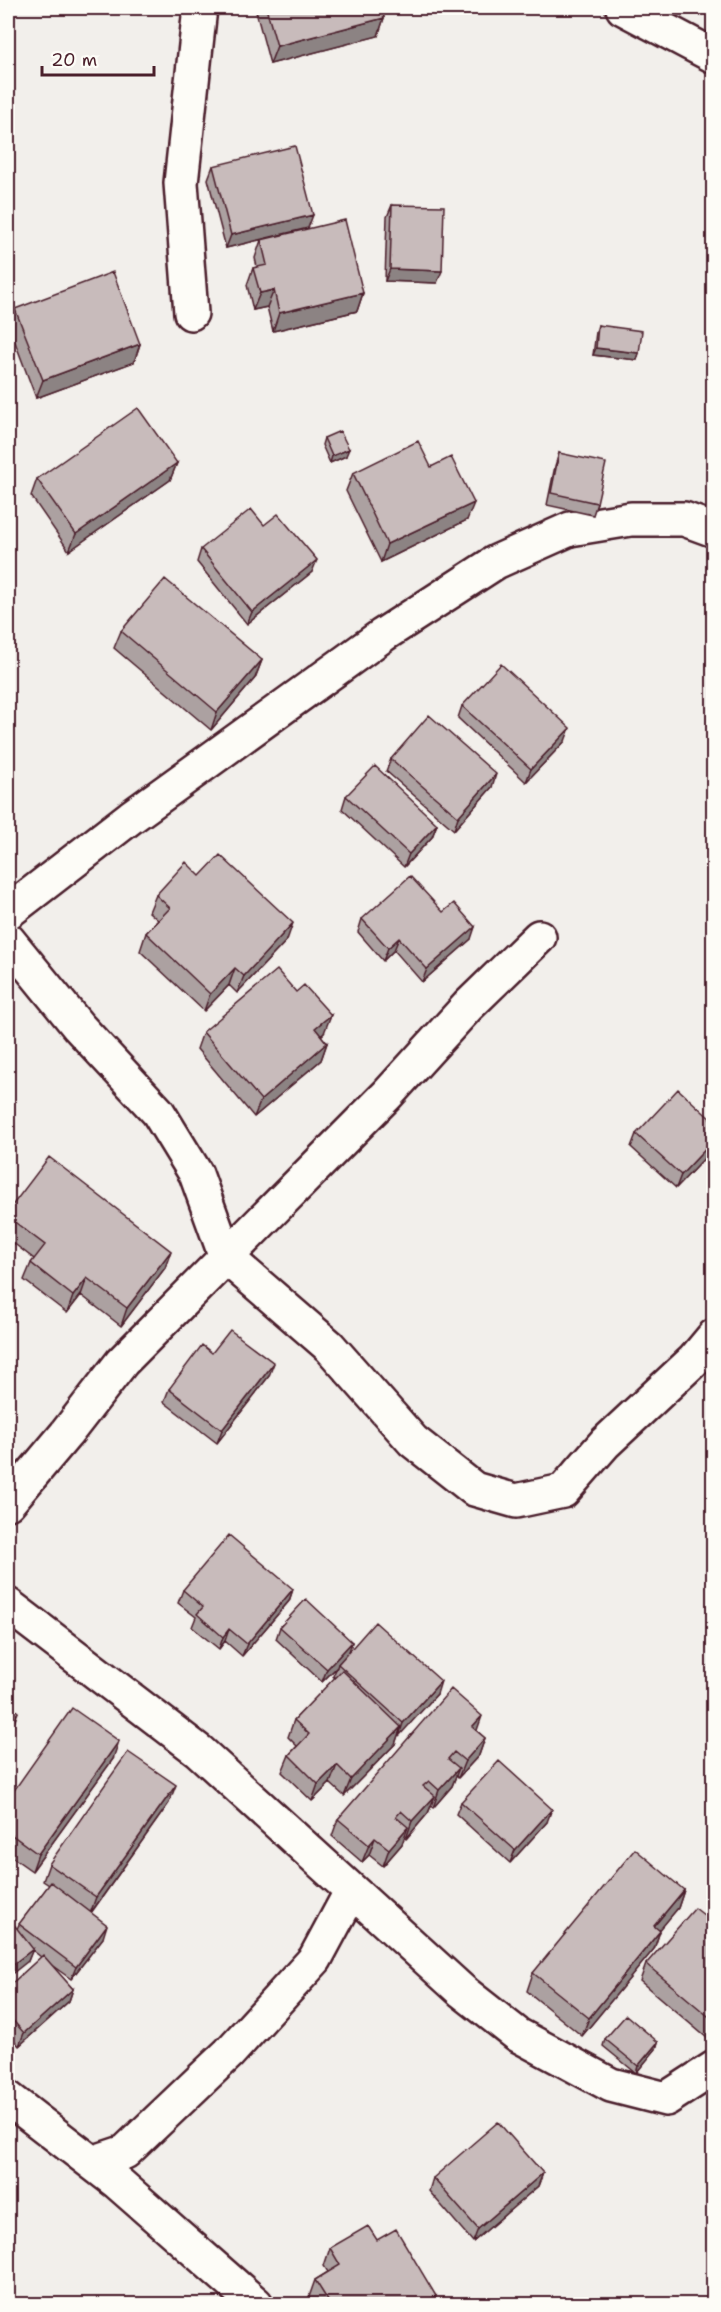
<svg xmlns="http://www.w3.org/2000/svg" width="721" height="2312" font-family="'Shantell Sans',sans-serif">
	<rect width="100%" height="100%" fill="#f2efeb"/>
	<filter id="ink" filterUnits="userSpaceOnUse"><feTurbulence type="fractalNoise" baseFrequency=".0167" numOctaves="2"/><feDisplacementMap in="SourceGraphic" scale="12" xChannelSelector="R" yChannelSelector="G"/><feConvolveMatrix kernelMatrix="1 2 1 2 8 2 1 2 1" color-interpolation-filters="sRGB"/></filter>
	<g filter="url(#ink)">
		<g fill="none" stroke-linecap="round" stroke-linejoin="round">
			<defs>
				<path id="minor" d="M623,8L714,56
					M191,313L181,183L200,8
					M8,912L131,817L383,635L496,562L570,529L631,519H684L714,530
					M8,940L78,1026L158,1112L196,1174L226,1257L329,1346L413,1441L474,1489L516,1501L563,1491L605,1443L694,1360L714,1336
					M8,1503L66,1434L122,1362L387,1095L468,1006L539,937
					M8,1605L199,1751L462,1991L518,2035L611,2085L666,2099L714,2068
					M8,2098L118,2183L256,2304
					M92,2163L125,2152L229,2053L315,1959L351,1892"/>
			</defs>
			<use href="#minor" stroke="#4a1f2b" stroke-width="38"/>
			<use href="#minor" stroke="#fdfcf7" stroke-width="33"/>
		</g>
		<path fill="#aca1a1" stroke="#4a1f2b" stroke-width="1.5" d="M255,8H382L384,18L378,36L270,64Z
			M213,166L308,228L226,248L208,179Z
			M392,205L437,283L385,281L387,217Z
			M261,240L363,293L357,311L273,331L267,307L253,310L247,285L253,268L257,267L255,258Z
			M15,309L140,344L134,362L36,398L9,326Z
			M598,325L639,353L637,360L593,355L596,332Z
			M324,438L346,456L330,463L322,445Z
			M559,453L597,503L593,515L547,505L555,466Z
			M177,463L170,480L69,551L31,496L37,479Z
			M431,467L467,520L381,562L346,491L353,473Z
			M264,525L312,572L247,624L197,562L201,549Z
			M121,631L262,660L255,678L211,730L114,648Z
			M462,706L565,741L526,782L458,718Z
			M391,759L492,787L454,830L386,771Z
			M346,796L437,824L432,837L404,867L342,809Z
			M200,876L287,940L237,993L229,985L204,1011L140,951L146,933L158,920L149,912L156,895Z
			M443,912L471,939L422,982L394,950L383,961L358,932L362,919Z
			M203,1032L324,1033L321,1036L327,1043L321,1060L254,1117L197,1049Z
			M714,1122V1148L676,1188L631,1147L636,1134Z
			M8,1217L165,1268L121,1326L81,1295L67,1313L24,1280L31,1263L34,1259L8,1239Z
			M212,1353L269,1376L217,1443L164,1402L169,1389Z
			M293,1589L289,1601L242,1656L225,1641L219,1649L192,1627L196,1617L178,1603L183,1590Z
			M280,1627L352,1642L349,1651L437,1694L398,1735L395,1744L344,1796L330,1783L312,1801L282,1772L289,1755L297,1746L288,1737L294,1720L335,1678L333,1676L337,1667L322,1682L276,1639Z
			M477,1731L485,1738L479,1755L458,1778L456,1776L452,1786L433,1808L431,1806L428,1813L406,1839L404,1837L402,1844L383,1866L369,1855L362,1862L332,1836L338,1819Z
			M113,1759L32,1871L8,1854V1799Z
			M461,1802L547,1822L510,1863L456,1814Z
			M169,1803L91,1913L103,1938L71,1979L50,1964L73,1989L69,2001L19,2046L8,2033V1987L41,1957L32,1950L28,1961L17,1929L19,1924L49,1885L43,1881L49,1864Z
			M684,1890L678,1908L659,1930L660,1931L654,1949L582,2036L527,1991L533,1973Z
			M714,1923V2044L640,1981L646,1964Z
			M605,2039L658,2042L656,2049L636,2073L603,2046Z
			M543,2173L538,2186L473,2242L429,2191L433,2178Z
			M377,2240L436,2296L433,2304H313L309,2297L315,2280L328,2272L324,2266L330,2248Z"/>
		<path fill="#8c8383" stroke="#4a1f2b" stroke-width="1.5" d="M384,18L378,36L270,64L277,46Z
			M313,215L308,228L226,248L231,235Z
			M390,269L442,271L437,283L385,281Z
			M274,290L267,307L253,310L260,293Z
			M363,293L357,311L273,331L279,313Z
			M140,344L134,362L36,398L43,380Z
			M596,348L639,353L637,360L593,355Z
			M349,449L346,456L330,463L332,456Z
			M177,463L170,480L69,551L76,534Z
			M474,503L467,520L381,562L387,544Z
			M317,560L312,572L247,624L252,612Z
			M262,660L255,678L211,730L217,712Z
			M570,728L565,741L526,782L531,769Z
			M496,774L492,787L454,830L458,817Z
			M437,824L432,837L404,867L409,854Z
			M293,923L287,940L237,993L244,976Z
			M475,927L471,939L422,982L427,969Z
			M399,938L394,950L383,961L388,948Z
			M235,968L229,985L204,1011L210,994Z
			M331,1015L324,1033L309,1046L315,1028Z
			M327,1043L321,1060L254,1117L261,1100Z
			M714,1140V1148L676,1188L681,1175Z
			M171,1251L165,1268L121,1326L127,1308Z
			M87,1278L81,1295L67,1313L73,1296Z
			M274,1363L269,1376L217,1443L222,1430Z
			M293,1589L289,1601L242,1656L247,1644Z
			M229,1629L225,1641L219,1649L223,1637Z
			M352,1642L348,1655L338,1664L337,1667L322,1682L327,1669Z
			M441,1681L437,1694L399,1736L403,1723Z
			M18,1712L12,1729L8,1735V1725Z
			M482,1716L476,1733L472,1727Z
			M401,1727L395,1744L344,1796L351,1779Z
			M485,1738L479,1755L458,1778L465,1761Z
			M119,1741L113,1759L32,1871L38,1854Z
			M337,1765L330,1783L312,1801L318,1784Z
			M459,1768L452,1786L433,1808L439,1790Z
			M176,1785L169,1803L90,1914L96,1897Z
			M435,1796L428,1813L406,1839L412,1821Z
			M552,1809L547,1822L510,1863L515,1850Z
			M408,1827L402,1844L383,1866L389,1849Z
			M375,1838L369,1855L362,1862L369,1845Z
			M684,1890L678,1908L648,1944L654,1926Z
			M107,1925L103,1938L71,1979L76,1967Z
			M660,1931L654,1949L582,2036L589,2018Z
			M33,1949L28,1961L8,1977V1968Z
			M73,1989L69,2001L19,2046L24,2033Z
			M658,2042L656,2049L636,2073L638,2066Z
			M543,2173L538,2186L473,2242L478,2229Z
			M436,2296L433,2304H421Z"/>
		<path fill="#c8bbbb" stroke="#4a1f2b" stroke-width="1.5" d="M266,8H382L384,18L277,46Z
			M295,146L313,215L231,235L213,166Z
			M392,205L444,206L442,271L390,269Z
			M345,220L363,293L279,313L274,290L260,293L253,268L267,265L261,240Z
			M113,272L140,344L43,380L15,309Z
			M598,325L642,331L639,353L596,348Z
			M138,408L177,463L76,534L37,479Z
			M340,431L349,449L332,456L324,438Z
			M418,441L431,467L451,457L474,503L387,544L353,473Z
			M559,453L606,463L597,503L551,493Z
			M251,509L264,525L278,514L317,560L252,612L201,549Z
			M165,579L262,660L217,712L121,631Z
			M501,664L570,728L531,769L462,706Z
			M429,715L496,774L458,817L391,759Z
			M375,766L437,824L409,854L346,796Z
			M220,855L293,923L244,976L235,968L210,994L146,933L170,908L156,895L186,862L200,876Z
			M410,876L443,912L454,903L475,927L427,969L399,938L388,948L362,919Z
			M277,970L296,992L304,985L331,1015L315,1028L327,1043L261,1100L203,1032Z
			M678,1089L714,1122V1140L681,1175L636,1134Z
			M49,1157L171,1251L127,1308L87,1278L73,1296L31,1263L45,1245L8,1217V1211Z
			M230,1330L274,1363L222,1430L169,1389L202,1345L212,1353Z
			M229,1535L293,1589L247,1644L229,1629L223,1637L197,1614L203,1607L183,1590Z
			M306,1599L352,1642L327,1669L280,1627Z
			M375,1622L441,1681L403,1723L338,1664Z
			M342,1670L401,1727L351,1779L337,1765L318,1784L289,1755L309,1734L294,1720Z
			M451,1689L482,1716L472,1727L485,1738L465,1761L454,1752L448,1759L459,1768L439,1790L429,1781L423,1786L435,1796L412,1821L401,1811L396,1817L408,1827L389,1849L375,1838L369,1845L338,1819Z
			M8,1703L18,1712L8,1725Z
			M72,1708L119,1741L38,1854L8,1832V1799Z
			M128,1752L176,1785L96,1897L49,1864Z
			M499,1761L552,1809L515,1850L461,1802Z
			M635,1849L684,1890L654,1926L660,1931L589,2018L533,1973Z
			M51,1882L107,1925L76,1967L19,1924Z
			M695,1908L714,1923V2021L646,1964Z
			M8,1917L33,1949L8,1968Z
			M43,1955L73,1989L24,2033L8,2015V1987Z
			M626,2015L658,2042L638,2066L605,2039Z
			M498,2122L543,2173L478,2229L433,2178Z
			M368,2226L377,2240L396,2229L436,2296L421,2304H330L315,2280L340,2265L330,2248Z"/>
	</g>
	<rect width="721" height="2312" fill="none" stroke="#fdfcf7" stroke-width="30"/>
	<rect x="15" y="15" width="691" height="2282" fill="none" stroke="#4a1f2b" stroke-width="2" filter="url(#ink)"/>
	<path d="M42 66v9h112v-9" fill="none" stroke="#4a1f2b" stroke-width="3"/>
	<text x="51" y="66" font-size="18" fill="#4a1f2b" stroke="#fdfcf7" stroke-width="4.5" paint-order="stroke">20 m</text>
</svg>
